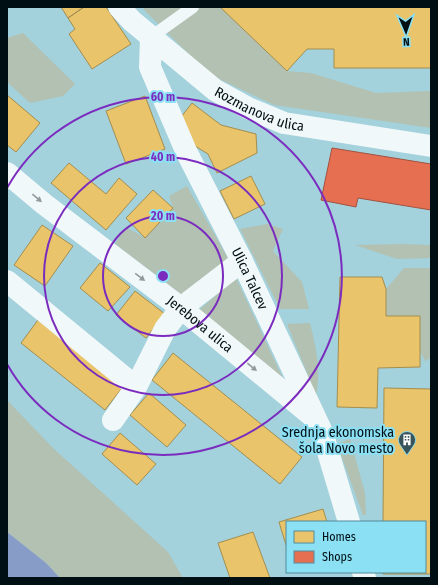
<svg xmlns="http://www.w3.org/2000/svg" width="438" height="585" font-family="'Fira Sans Condensed',sans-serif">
	<rect width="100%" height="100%" fill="#a3d1dc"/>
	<path fill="#b2c1b2" d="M143,7H220L287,71L311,73L376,93L431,91V128L274,105L209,74L145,11Z
		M23,33L75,84L63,96L30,103L7,82V38Z
		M187,186L229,260L182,295L115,244L126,227L145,238L173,208L169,196Z
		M267,224L283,229L273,251L302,282L309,309H280L240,229Z
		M402,244L431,245V258L397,259L355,245Z
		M404,268H431V358L425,361L419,350V316H386V289Z
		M236,278L286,385L199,310Z
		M310,323C316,347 321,370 316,395L287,324Z
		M7,400L53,448L168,552L183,578H60L46,563L7,532Z
		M350,439L365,493L366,515H363L337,444Z"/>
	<path fill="#879cc7" d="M7,532L46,563L60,578H7Z"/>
	<path fill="#e9c46a" stroke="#a38e50" d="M61,7H84L68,18Z
		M84,7H106L131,44L92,69L69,34L75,29L68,18Z
		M220,7H431V68H334V49H307L287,71Z
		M7,95L40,123L16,152L7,145Z
		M145,96L165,149L126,164L106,111Z
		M192,103L221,125L256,134L257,153L217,173L208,154L195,146L181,117Z
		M69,163L106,194L119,178L137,194L106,230L51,183Z
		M251,176L265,204L234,219L220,191Z
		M153,190L173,208L145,238L126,218Z
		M42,225L73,246L45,286L14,265Z
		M100,263L130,287L108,311L80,288Z
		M340,277H382L386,289V316H420V367L378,368L377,408L337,407Z
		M135,291L165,314L146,338L116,315Z
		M38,320L122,388L105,410L21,343Z
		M173,353L302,457L280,484L152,380Z
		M384,388L431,389V574H383V572H425V522H383Z
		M149,393L186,425L167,447L130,415Z
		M120,433L156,464L137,485L102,454Z
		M323,509L327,522H287V545H286L279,522Z
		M253,532L270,578H230L218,543Z"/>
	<path fill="#e76f51" stroke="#a2523f" d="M332,148L431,164V210L358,198L356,207L321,200Z"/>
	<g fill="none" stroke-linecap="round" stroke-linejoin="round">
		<path stroke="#f1f8fa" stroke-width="12" d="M151,37L193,7"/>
		<g stroke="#f1f8fa" stroke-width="22">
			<path id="s1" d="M119,7L132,21L215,90L248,108L284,123L431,146"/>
			<path id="s2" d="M151,37L150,67L186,151L242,261L322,432L349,522"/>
			<path id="s3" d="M7,173L44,204L181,308L311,415"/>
			<path d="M7,281L136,387"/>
			<path d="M113,420L136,387L165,329L181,308L242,261"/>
			<path d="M363,572L365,578"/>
		</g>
	</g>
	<defs><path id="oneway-solid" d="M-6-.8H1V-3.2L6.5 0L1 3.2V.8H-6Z"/></defs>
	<g fill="#919b9e">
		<use href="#oneway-solid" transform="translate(37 198) rotate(40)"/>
		<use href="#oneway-solid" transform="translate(140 277) rotate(37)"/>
		<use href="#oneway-solid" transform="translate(252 367) rotate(39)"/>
	</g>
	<g fill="none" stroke="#7b2cbf" stroke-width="2">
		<circle cx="163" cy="276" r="60"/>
		<circle cx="163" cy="276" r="119"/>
		<path d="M7 188A179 179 0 1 1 7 364"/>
	</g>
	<defs>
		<symbol id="building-pin" viewBox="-11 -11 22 30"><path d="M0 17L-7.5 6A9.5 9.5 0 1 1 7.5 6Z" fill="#39535a" stroke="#8be0f4"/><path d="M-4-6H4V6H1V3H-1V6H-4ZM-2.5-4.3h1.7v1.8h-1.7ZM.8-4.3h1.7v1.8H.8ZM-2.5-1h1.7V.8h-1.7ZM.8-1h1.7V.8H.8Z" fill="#fff"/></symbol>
	</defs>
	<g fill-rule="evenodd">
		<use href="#building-pin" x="397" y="430" width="20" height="27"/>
	</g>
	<g text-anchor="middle" stroke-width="4" stroke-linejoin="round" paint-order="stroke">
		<g font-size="14" fill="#000f14" stroke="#8be0f4">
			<text dy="5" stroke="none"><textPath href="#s1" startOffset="176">Rozmanova ulica</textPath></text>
			<text dy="5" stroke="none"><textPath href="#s2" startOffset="264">Ulica Talcev</textPath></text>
			<text dy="5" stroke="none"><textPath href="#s3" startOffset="245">Jerebova ulica</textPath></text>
		</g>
		<g font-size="14" fill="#000f14" stroke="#8be0f4" text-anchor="end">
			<text x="394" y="437">Srednja ekonomska<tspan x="394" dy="16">šola Novo mesto</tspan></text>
		</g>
	</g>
	<circle cx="163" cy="276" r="6" fill="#7b2cbf" stroke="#8be0f4" stroke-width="2"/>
	<g font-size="12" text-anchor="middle" font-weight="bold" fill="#7b2cbf" stroke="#8be0f4" stroke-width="4" stroke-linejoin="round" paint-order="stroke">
		<text x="163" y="101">60 m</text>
		<text x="163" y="161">40 m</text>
		<text x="163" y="220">20 m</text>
	</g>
	<rect width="438" height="585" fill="none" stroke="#000f14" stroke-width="16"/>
	<rect x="286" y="521" width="140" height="52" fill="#8be0f4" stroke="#538c9a"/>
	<rect x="294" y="531" width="20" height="12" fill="#e9c46a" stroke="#538c9a"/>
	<text x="322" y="541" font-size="12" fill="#000f14">Homes</text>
	<rect x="294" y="551" width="20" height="12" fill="#e76f51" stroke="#538c9a"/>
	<text x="322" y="561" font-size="12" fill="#000f14">Shops</text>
	<g transform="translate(406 32) rotate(178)" stroke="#8be0f4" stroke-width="3" paint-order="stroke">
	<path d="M0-3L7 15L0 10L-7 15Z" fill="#000f14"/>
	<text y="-6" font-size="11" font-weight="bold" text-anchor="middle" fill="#000f14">N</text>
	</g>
</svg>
